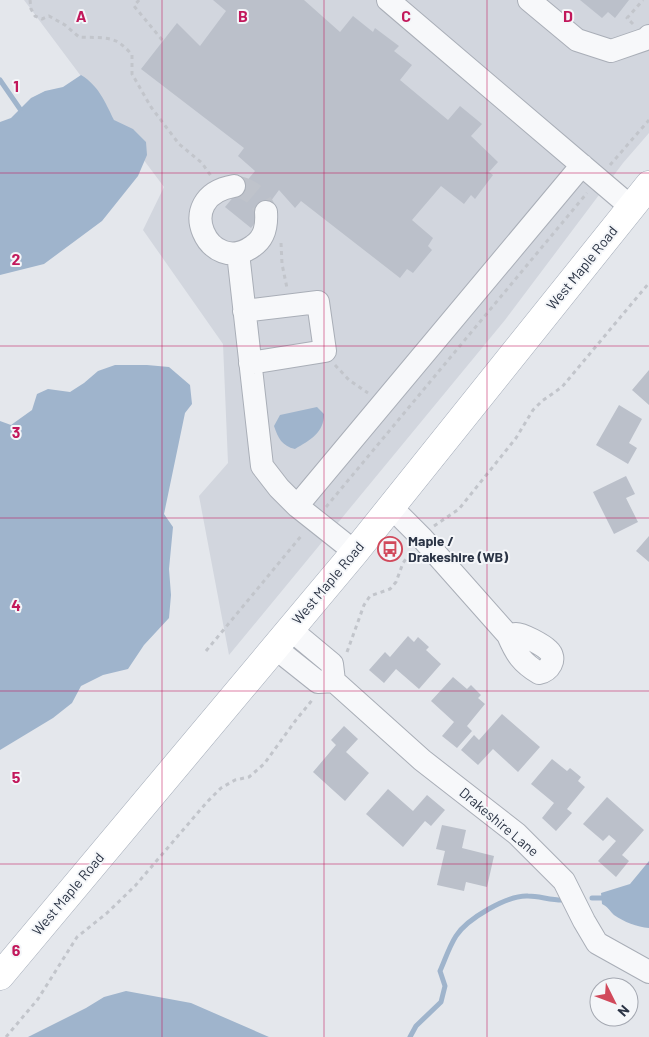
<svg xmlns="http://www.w3.org/2000/svg" width="649" height="1037" font-family="Barlow,sans-serif">
	<rect width="100%" height="100%" fill="#e4e7ec"/>
	<path fill="#d2d6de" d="M24,0H649V133L623,163L505,320L229,655L199,496L228,463L223,344L143,230L164,187Z"/>
	<path fill="#9fb4cc" d="M81,75C99,86 105,102 114,120L133,129L146,142L147,155L138,176L102,221L44,264L0,275V122L11,118L31,98L45,91L63,87Z
		M115,365H147L169,367L190,385L192,404L185,413L164,514L173,527L169,569L171,595L169,618L144,645L128,669L103,675L81,686L72,703L53,718L0,750V421L11,425L32,410L37,394L48,389L70,392L84,383L98,371Z
		M317,407L324,414C324,433 310,440 295,449C282,446 278,438 274,426L280,415Z
		M649,861V928C637,927 624,922 614,915C610,911 607,906 602,904L601,893L630,884Z
		M126,991L191,1003L269,1037H28L86,1008L104,997Z"/>
	<g fill="none" stroke-linecap="round" stroke-linejoin="round">
		<path stroke="#9fb4cc" stroke-width="5" d="M0,80L20,109
			M592,898H606
			M410,1037L416,1026L441,1002L445,986L440,971C445,960 449,947 456,936C467,919 507,895 528,896C539,896 550,900 562,900"/>
	</g>
	<path fill="#bbc0ca" d="M213,0H304L340,32L353,16L373,32L375,28L399,46L394,51L412,65L400,80L448,120L460,106L482,124L471,136L498,162L489,172L493,175L475,199L471,195L464,204L441,186L412,220L433,238L428,246L432,250L413,273L407,269L400,278L301,201L295,208L279,190L251,228L225,207L255,171L238,156L244,148L141,69L177,23L200,46L226,11Z
		M580,0H629L615,18L608,12L602,18Z
		M649,370V405L632,390Z
		M619,405L642,419L629,443L637,448L628,464L596,445Z
		M626,476L635,494L626,498L638,522L614,534L593,492Z
		M649,536V562L636,551Z
		M408,636L414,642L418,637L429,647L426,650L441,664L419,689L396,669L384,683L369,670L385,652L390,657Z
		M453,677L467,689L471,685L481,695L478,698L485,704L467,726L472,731L457,748L442,736L454,722L431,701Z
		M502,714L540,747L518,772L493,749L478,765L461,750L474,735L479,740Z
		M344,726L358,739L346,752L369,773L345,801L313,772L336,745L331,740Z
		M552,759L567,771L570,768L581,777L578,781L585,787L567,809L572,813L556,831L542,818L554,803L531,784Z
		M388,789L413,811L427,795L445,810L431,826L425,821L403,847L366,814Z
		M607,797L644,830L622,855L629,861L616,877L598,861L616,841L609,835L603,841L583,824Z
		M442,825L466,830L462,848L494,856L487,887L466,882L464,891L437,885L445,851L436,849Z"/>
	<g fill="none" stroke-linecap="round" stroke-linejoin="round">
		<path stroke="#bfc3cb" stroke-width="22" stroke-dasharray="22 11" stroke-linecap="butt" d="M234,186C251,189 259,196 266,212"/>
		<defs>
			<path id="minor" d="M388,0L631,207
				M529,0L577,40L611,51L646,39L649,36
				M234,186C170,197 210,278 253,246C265,238 267,226 266,212
				M238,253L262,466L279,488L297,506
				M244,311L318,302L325,351L250,363
				M391,507L422,538L508,635C516,654 522,663 539,673C549,671 558,659 548,650C543,645 523,634 516,634C513,634 511,635 508,635
				M355,552L297,506L582,165
				M274,647L318,682L334,681L332,664L290,629
				M334,681L422,760L517,834L564,881L584,921L597,943L649,972"/>
			<path id="major" d="M0,976L355,552L649,185"/>
		</defs>
		<use href="#minor" stroke="#a9aeb7" stroke-width="24"/>
		<use href="#major" stroke="#a3abb8" stroke-width="29"/>
		<path stroke="#c2c5cb" stroke-width="3" stroke-dasharray="4 4" stroke-linecap="butt" d="M30,0L31,9L35,16L42,19L49,16L65,25L79,37C90,38 105,36 116,41C122,44 128,50 132,55V74L151,107L179,144L202,163L211,176
			M139,0L134,6L163,41
			M633,24L627,18L643,0
			M610,165L649,120
			M281,243L282,264L287,288
			M335,365L349,380L368,393
			M326,507L587,193
			M434,526L459,509L516,438L533,410L542,401L562,387L649,283
			M206,651L302,535
			M347,652L364,605L370,596L390,589L396,582L403,563L410,553
			M6,1037L38,999L77,937L107,913L135,886L207,802L221,788L235,780L249,777L264,764L296,720L313,699"/>
		<use href="#minor" stroke="#f7f8fa" stroke-width="22"/>
		<use href="#major" stroke="#fff" stroke-width="28"/>
	</g>
	<path fill="none" stroke="#c2185b" stroke-width="1" stroke-opacity="0.55" d="M162,0V1037M324,0V1037M487,0V1037M0,173H649M0,346H649M0,518H649M0,691H649M0,864H649"/>
	<defs>
		<symbol id="bus-ring" viewBox="-11 -11 22 22"><circle r="9.5" fill="#f4f6f9" stroke="#d1495b" stroke-width="1.5"/><path d="M-5-6H5V4H4V6H2V4H-2V6H-4V4H-5ZM-3.5-4V0h7V-4ZM-3.5 1.2v1.5H-2V1.2ZM2 1.2v1.5H3.5V1.2Z" fill="#d1495b"/></symbol>
	</defs>
	<g fill-rule="evenodd">
		<use href="#bus-ring" x="376" y="535" width="28" height="28"/>
	</g>
	<g text-anchor="middle" stroke-width="4" stroke-linejoin="round" paint-order="stroke">
		<g font-size="14" fill="#2b3445" stroke="#f4f6f9">
			<text transform="translate(582 268) rotate(-51)" y="5">West Maple Road</text>
			<text transform="translate(328 583) rotate(-50)" y="5">West Maple Road</text>
			<text transform="translate(499 822) rotate(40)" y="5">Drakeshire Lane</text>
			<text transform="translate(68 894) rotate(-50)" y="5">West Maple Road</text>
		</g>
		<g font-size="14" font-weight="bold" fill="#2b3445" stroke="#f4f6f9" text-anchor="start">
			<text x="408" y="546">Maple /<tspan x="408" dy="16">Drakeshire (WB)</tspan></text>
		</g>
	</g>
	<g font-size="16" text-anchor="middle" font-weight="bold" fill="#c2185b" stroke="#f4f6f9" stroke-width="4" stroke-linejoin="round" paint-order="stroke">
		<text x="81" y="22">A</text>
		<text x="243" y="22">B</text>
		<text x="406" y="22">C</text>
		<text x="568" y="22">D</text>
		<text x="16" y="92">1</text>
		<text x="16" y="265">2</text>
		<text x="16" y="438">3</text>
		<text x="16" y="611">4</text>
		<text x="16" y="783">5</text>
		<text x="16" y="956">6</text>
	</g>
	<g transform="translate(614 1002) rotate(132)"><circle r="24" fill="#f4f6f9" stroke="#a4a8b1"/>
	<path d="M0-4L9 19L0 12L-9 19Z" fill="#d1495b"/>
	<text y="-8" font-size="14" font-weight="bold" text-anchor="middle" fill="#2b3445">N</text>
	</g>
</svg>
